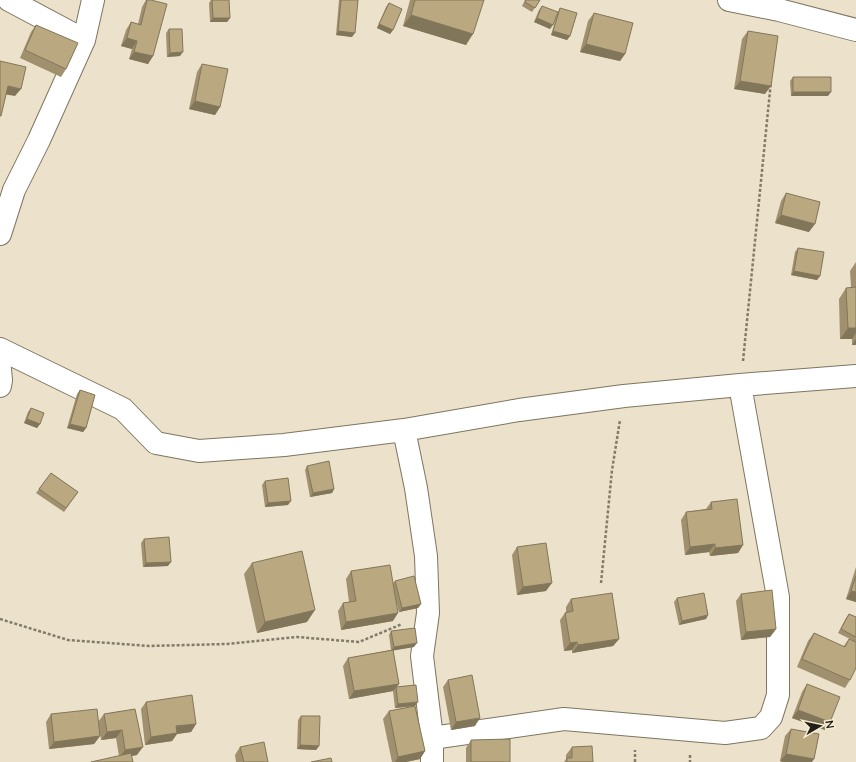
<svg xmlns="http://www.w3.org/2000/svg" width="856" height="762" font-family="'Nunito Sans',sans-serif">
	<rect width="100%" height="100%" fill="#ece1ca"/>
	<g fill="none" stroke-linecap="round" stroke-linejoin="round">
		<defs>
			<path id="minor" d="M9,0L84,40
				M729,0L779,10L856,30
				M0,234L14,190L39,140L84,40L93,0
				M0,349L123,409L156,443L199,451L284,445L404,430L519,410L624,396L740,385L856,376
				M0,369L1,380L0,386
				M404,430L416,488L426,556L428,613L422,656L432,738V762
				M432,738L564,719L725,733L761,728L771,717L778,695V597L740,385"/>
		</defs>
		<use href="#minor" stroke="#7e7560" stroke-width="24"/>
		<path stroke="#827b6b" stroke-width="2.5" stroke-dasharray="3 2" stroke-linecap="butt" d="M743,361L771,81
			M601,583L612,470L620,420
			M0,619L68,640L149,646L226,644L297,637L359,642L402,624
			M690,755V762
			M635,762V750"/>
		<use href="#minor" stroke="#fff" stroke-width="22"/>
	</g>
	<path fill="#a0906e" d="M146,0H151L153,56L148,64L129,59L132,49L121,46L126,30L131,22L138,24L142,7Z
		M211,0H229L230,18L227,22H210L209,3Z
		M339,0H358L352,37L336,35Z
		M410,0H484L466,45L403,26Z
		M525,0H540L532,12L522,6Z
		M389,3L393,30L390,34L377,28L386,7Z
		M542,6L550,29L534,22L539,10Z
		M560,8L570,36L567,40L551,35L558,12Z
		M594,13L625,54L620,61L580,52L588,21Z
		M36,25L66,69L61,77L20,58L31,32Z
		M169,29L180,56L167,57L166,33Z
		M748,31L765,94L734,89L742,39Z
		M202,64L220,107L215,115L189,109L197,72Z
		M793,77L828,96H791L790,81Z
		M786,193L809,232L775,223L781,201Z
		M798,248L820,276L817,280L791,275L795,252Z
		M856,262V345H852V339H840L839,299L846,288L851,287L850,271Z
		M80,390L86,428L83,432L67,428L77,394Z
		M31,408L40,424L37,428L24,423L28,412Z
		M307,466L334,489L332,493L310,497L305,470Z
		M51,473L78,492L64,512L36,493Z
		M265,481L288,505L265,507L262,485Z
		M711,502L743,545L738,553L710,556L709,552L685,555L681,520L686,512L706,509Z
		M144,539L168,566L143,567L141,543Z
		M517,547L546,591L517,595L512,555Z
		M252,563L307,622L257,633L244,574Z
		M856,567V602L846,599Z
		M351,571L393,583L395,581L421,604L418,608L399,612L396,601L393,621L341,630L338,611L343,603L349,602L346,579Z
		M741,594L776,629L770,637L741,640L736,601Z
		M677,598L708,615L706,619L679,625L674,602Z
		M571,599L619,639L613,646L572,653V650L564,651L560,620L565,613L566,612V607Z
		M849,614L856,617V642L838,633L846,618Z
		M391,631L414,647L393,650L399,684L393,691L349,699L343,666L348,658L391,650L389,635Z
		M814,633L843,647L849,639L850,680L845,688L797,667L808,641Z
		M448,680L475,726L451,730L443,687Z
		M807,684L830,722L825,730L792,718L802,692Z
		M396,687L415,706L425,751L420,759L406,762H392L383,719L389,711L414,706L395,708L393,691Z
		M146,702L196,724L191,732L177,734L172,741L145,745L141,709Z
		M135,709L137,755L132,756H119L116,738L101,740L98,722L104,714Z
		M51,714L100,736L94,744L49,749L46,722Z
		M301,716L319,746L316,750L297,749L298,720Z
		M791,729L812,762H783L780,761L785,736Z
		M471,740L510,762H466V748Z
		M240,747L268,762H236L235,755Z
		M572,747L593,762H564L566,759V755Z"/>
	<path fill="#82765a" d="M411,15L473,34L466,45L403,26Z
		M213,18H230L227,22H210Z
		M537,18L553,25L550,29L534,22Z
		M379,24L393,30L390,34L377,28Z
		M338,31L355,33L352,37L336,35Z
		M553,31L570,36L567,40L551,35Z
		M127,38L137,41L132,49L121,46Z
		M586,44L625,54L620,61L580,52Z
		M134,52L153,56L148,64L129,59Z
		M183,52L180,56L167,57L170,53Z
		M740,81L771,86L765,94L734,89Z
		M8,86L21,89L15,96L3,94Z
		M793,92H831L828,96H791Z
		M195,101L220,107L215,115L189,109Z
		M781,215L815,224L809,232L775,223Z
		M794,271L820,276L817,280L791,275Z
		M848,328H856V333L852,339H840Z
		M856,339V345H852Z
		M27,419L40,424L37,428L24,423Z
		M70,424L86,428L83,432L67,428Z
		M334,489L332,493L310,497L313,493Z
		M291,501L288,505L265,507L268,503Z
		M715,544L709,552L685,555L690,547Z
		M743,545L738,553L710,556L715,548Z
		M171,562L168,566L143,567L146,563Z
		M552,583L546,591L517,595L523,587Z
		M851,591L856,592V602L846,599Z
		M421,604L418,608L399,612L402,608Z
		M315,610L307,622L257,633L265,622Z
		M398,613L393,621L341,630L346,622Z
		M708,615L706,619L679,625L682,621Z
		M776,629L770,637L741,640L746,632Z
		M619,639L613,646L572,653L578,645Z
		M577,642L572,650L564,651L570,643Z
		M417,643L414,647L391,651L394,647Z
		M399,684L393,691L349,699L354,691Z
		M418,702L415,706L395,708L398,704Z
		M798,710L830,722L825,730L792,718Z
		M480,718L475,726L451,730L456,722Z
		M196,724L191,732L177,734L172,741L145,745L151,737L176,726Z
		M122,730L116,738L101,740L107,732Z
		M100,736L94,744L49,749L54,742Z
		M300,745L319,746L316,750L297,749Z
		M143,747L137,755L119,758L125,750Z
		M425,751L420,759L406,762H395L398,757Z
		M786,754L814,759L812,762H783L780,761Z"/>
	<path fill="#baa880" stroke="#82765a" d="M147,0H151L167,4L153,56L134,52L137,41L127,38L131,22L141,25Z
		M212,0H229L230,18H213Z
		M341,0H358L355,33L338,31Z
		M415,0H484L473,34L411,15Z
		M526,0H540L535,8L525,2Z
		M389,3L402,9L393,30L379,24Z
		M542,6L558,12L553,25L537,18Z
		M560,8L577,13L570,36L553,31Z
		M594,13L633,23L625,54L586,44Z
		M36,25L78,43L66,69L25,50Z
		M169,29H182L183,52L170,53Z
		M748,31L778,36L771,86L740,81Z
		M0,61L26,67L21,89L8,86L1,116H0Z
		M202,64L228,69L220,107L195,101Z
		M793,77H831V92H793Z
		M786,193L820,202L815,224L781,215Z
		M798,248L824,252L820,276L794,271Z
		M856,287V328H848L846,288Z
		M80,390L95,395L86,428L70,424Z
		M31,408L44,413L40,424L27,419Z
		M329,461L334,489L313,493L307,466Z
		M51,473L78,492L66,508L39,489Z
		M288,478L291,501L268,503L265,481Z
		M737,499L743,545L715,548V544L690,547L686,512L712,509L711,502Z
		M169,537L171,562L146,563L144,539Z
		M546,543L552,583L523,587L517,547Z
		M302,551L315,610L265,622L252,563Z
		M390,565L398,613L346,622L343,603L356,601L351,571Z
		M414,576L421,604L402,608L395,581Z
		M856,576V592L851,591Z
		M772,590L776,629L746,632L741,594Z
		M612,593L619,639L578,645L577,642L570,643L565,613L573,611L571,599Z
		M704,593L708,615L682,621L677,598Z
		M849,614L856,617V637L841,629Z
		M415,628L417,643L394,647L391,631Z
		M814,633L845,647L849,639L856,642V668L850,680L802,659Z
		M393,650L399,684L354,691L348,658Z
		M472,675L480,718L456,722L448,680Z
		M807,684L840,697L830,722L798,710Z
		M416,685L418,702L398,704L396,687Z
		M192,695L196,724L176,726L177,733L151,737L146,702Z
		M415,706L425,751L398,757L389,711Z
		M97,709L100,736L54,742L51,714Z
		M135,709L143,747L125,750L122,730L107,732L104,714Z
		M301,716H320L319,746L300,745Z
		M791,729L819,734L814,759L786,754Z
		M510,739V762H471V740Z
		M264,742L268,762H244L240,747Z
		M592,746L593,762H567V758H572V747Z
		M131,753L133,762H91Z
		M331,758L332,762H311Z"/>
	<g transform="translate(820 726) rotate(81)" stroke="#f9efd7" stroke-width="3" paint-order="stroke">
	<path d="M0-3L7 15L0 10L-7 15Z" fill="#242017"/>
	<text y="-6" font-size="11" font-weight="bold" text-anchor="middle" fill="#242017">N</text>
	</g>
</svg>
